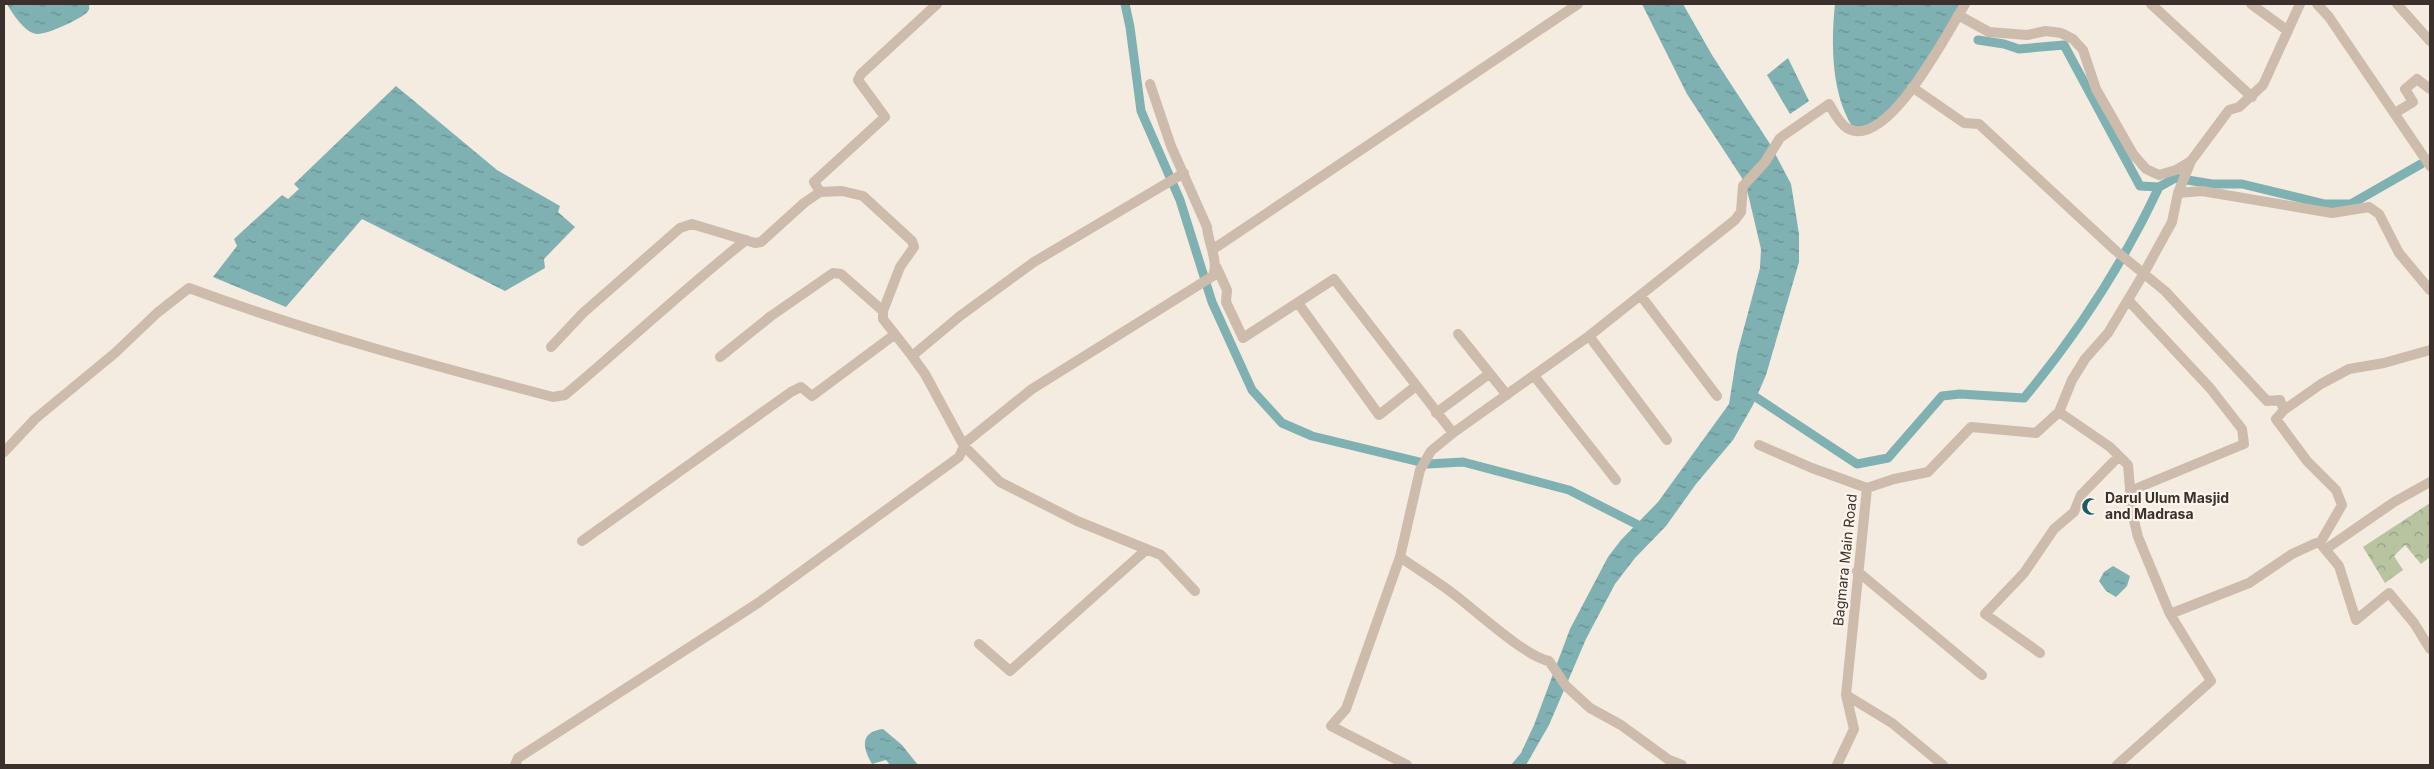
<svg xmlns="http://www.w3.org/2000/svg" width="2434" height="769" font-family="Inter,sans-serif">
	<defs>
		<pattern id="forest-crowns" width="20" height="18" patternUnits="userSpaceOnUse" patternTransform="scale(1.25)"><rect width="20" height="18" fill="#b8c4a0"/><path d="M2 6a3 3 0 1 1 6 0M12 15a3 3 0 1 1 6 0" fill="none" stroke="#97a083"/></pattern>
		<pattern id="water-ripples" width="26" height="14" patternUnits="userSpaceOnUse" patternTransform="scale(1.25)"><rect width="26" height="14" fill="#7fb0b2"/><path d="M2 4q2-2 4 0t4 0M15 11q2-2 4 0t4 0" fill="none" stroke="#699091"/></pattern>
	</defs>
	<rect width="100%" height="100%" fill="#f4ebe1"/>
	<path fill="url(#forest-crowns)" d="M2430,503V557L2421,564L2405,545L2394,556L2403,570L2385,583L2363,547Z"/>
	<path fill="url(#water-ripples)" d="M7,4H89C89,7 90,9 88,11C84,18 46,35 37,34C25,33 12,13 7,4Z
		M1642,4H1683L1712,55L1770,144L1791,184L1799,234V262L1766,375L1753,405L1733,440L1696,484L1666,526L1635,558L1615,584L1586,639L1549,725L1526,765H1511L1521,753L1534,725L1570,629L1608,557L1621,540L1658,502L1729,404L1737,354L1760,268L1761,249L1748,194L1742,178L1687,94Z
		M1835,4H1962L1898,103L1868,128L1852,126C1831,92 1831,42 1835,4Z
		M1788,58L1809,101L1790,114L1767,75Z
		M396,86L497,170L560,206L558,212L575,227L544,259L545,268L505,291L362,219L286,307L213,277L237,246L234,239L282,195L288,199L299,189L294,184Z
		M2113,566L2130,576L2127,586L2116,597L2106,591L2099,581L2104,572Z
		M883,729L902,745L918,765H890L886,760L872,764C862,747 860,732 883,729Z"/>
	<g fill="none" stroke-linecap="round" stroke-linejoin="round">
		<path stroke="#7fb0b2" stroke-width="9" d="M1125,4L1130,27L1141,111L1180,200L1212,302L1252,390L1282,423L1312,436L1428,464L1463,462L1569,490L1646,529
			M1978,40L2004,44L2019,49L2064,45L2140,186L2159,187L2175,178L2212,184H2242L2325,204H2351L2421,164
			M1748,392L1857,464L1888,458L1942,396L1960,394L2024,398C2078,333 2123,264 2159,187"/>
		<path stroke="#cdbbac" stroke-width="10" d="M2151,4L2252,97
			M2251,4L2288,31
			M2317,4L2329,17L2430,166
			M2397,4L2430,41
			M1958,15L1989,32L2027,35L2046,31L2061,33L2073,39L2083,50L2096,89L2133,154L2146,169L2159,175L2176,170L2191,161
			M1912,87L1964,123L1979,124L2116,251L2165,291L2267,401L2280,400L2284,410L2276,419L2307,461L2336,490L2342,505L2320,543L2339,566L2356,620L2389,593L2414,623L2430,649
			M2395,113L2413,102L2405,89L2417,79L2430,89
			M1184,173L1034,262L960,316L912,356L925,374L964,446L1000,482L1077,521L1161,555L1195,591
			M820,192L814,182L885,117L858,80L861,74L937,4
			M2178,193L2202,191L2332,213L2369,207L2379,214L2399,253L2430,290
			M1212,250L1578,4
			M1217,268L1227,290L1226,302L1243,338L1334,279L1453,433
			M1641,296L1717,396
			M2128,300L2210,388L2242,429L2244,444L2130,491
			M1298,303L1379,415L1416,386
			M1458,334L1507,395
			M1589,336L1667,440
			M551,347L583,313L680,228L692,224L755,243L761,242L804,203L820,192L842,191L863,196L912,241L914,247L900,267L883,311V319L912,356
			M720,357L771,316L833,273L841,274L883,311
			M1535,377L1616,480
			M2284,410L2321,384L2349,369L2384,363L2430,350
			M2059,412L2110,447L2128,465L2132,512L2138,537L2170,614L2211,681L2117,765
			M1436,413L1489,374
			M1759,445L1812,468L1867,488
			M4,452L35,419L115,353L157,313L189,288C308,332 431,365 553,397L565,395C626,344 684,289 746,240
			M582,541L791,392L801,387L812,396L894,335
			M2326,549L2394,502L2430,482
			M1400,557C1417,569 1435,580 1451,592C1474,609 1524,656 1549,661L1566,686L1590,708L1621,725L1669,760L1682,765
			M1857,571L1982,675
			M2170,614L2249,583L2292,554L2316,543H2320
			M979,644L1010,671L1147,549
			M2040,653L1985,614L2024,573L2054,529L2074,512L2081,495L2119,456
			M1846,695L1892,723L1943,765
			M515,765L518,758L758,603L959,457L966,442L1032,389L1213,276C1219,261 1208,243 1207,227L1171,146L1150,84
			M1407,765L1331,726L1346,709L1400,557L1420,470L1431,451L1453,433L1589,336L1735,220L1741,212L1743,186L1765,162L1780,138L1829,104C1834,112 1839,123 1847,128C1887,152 1948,31 1965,4
			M1837,765L1854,729L1846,695L1867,488L1894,479L1928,472L1971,427L2036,433L2059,412L2072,380L2085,359L2108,333L2144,273L2172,222L2178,193L2191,161L2229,110L2239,107L2263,85L2300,4"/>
	</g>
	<defs>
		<symbol id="mosque-bare" viewBox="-9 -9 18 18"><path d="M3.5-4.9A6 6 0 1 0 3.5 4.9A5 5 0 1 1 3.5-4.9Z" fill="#1f5a5e" stroke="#fbf5ee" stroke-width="2.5" paint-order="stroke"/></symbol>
	</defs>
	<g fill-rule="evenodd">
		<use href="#mosque-bare" x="2078" y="494" width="25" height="25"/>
	</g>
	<g text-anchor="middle" stroke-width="4.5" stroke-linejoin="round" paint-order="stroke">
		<g font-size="14" font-weight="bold" fill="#3b302b" stroke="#fbf5ee" text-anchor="start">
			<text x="2105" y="503">Darul Ulum Masjid<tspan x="2105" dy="16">and Madrasa</tspan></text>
		</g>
		<g font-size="14" fill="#3b302b" stroke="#fbf5ee">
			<text transform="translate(1845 560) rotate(-84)" y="5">Bagmara Main Road</text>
		</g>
	</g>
	<rect width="2434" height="769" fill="none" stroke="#3b302b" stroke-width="10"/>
</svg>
